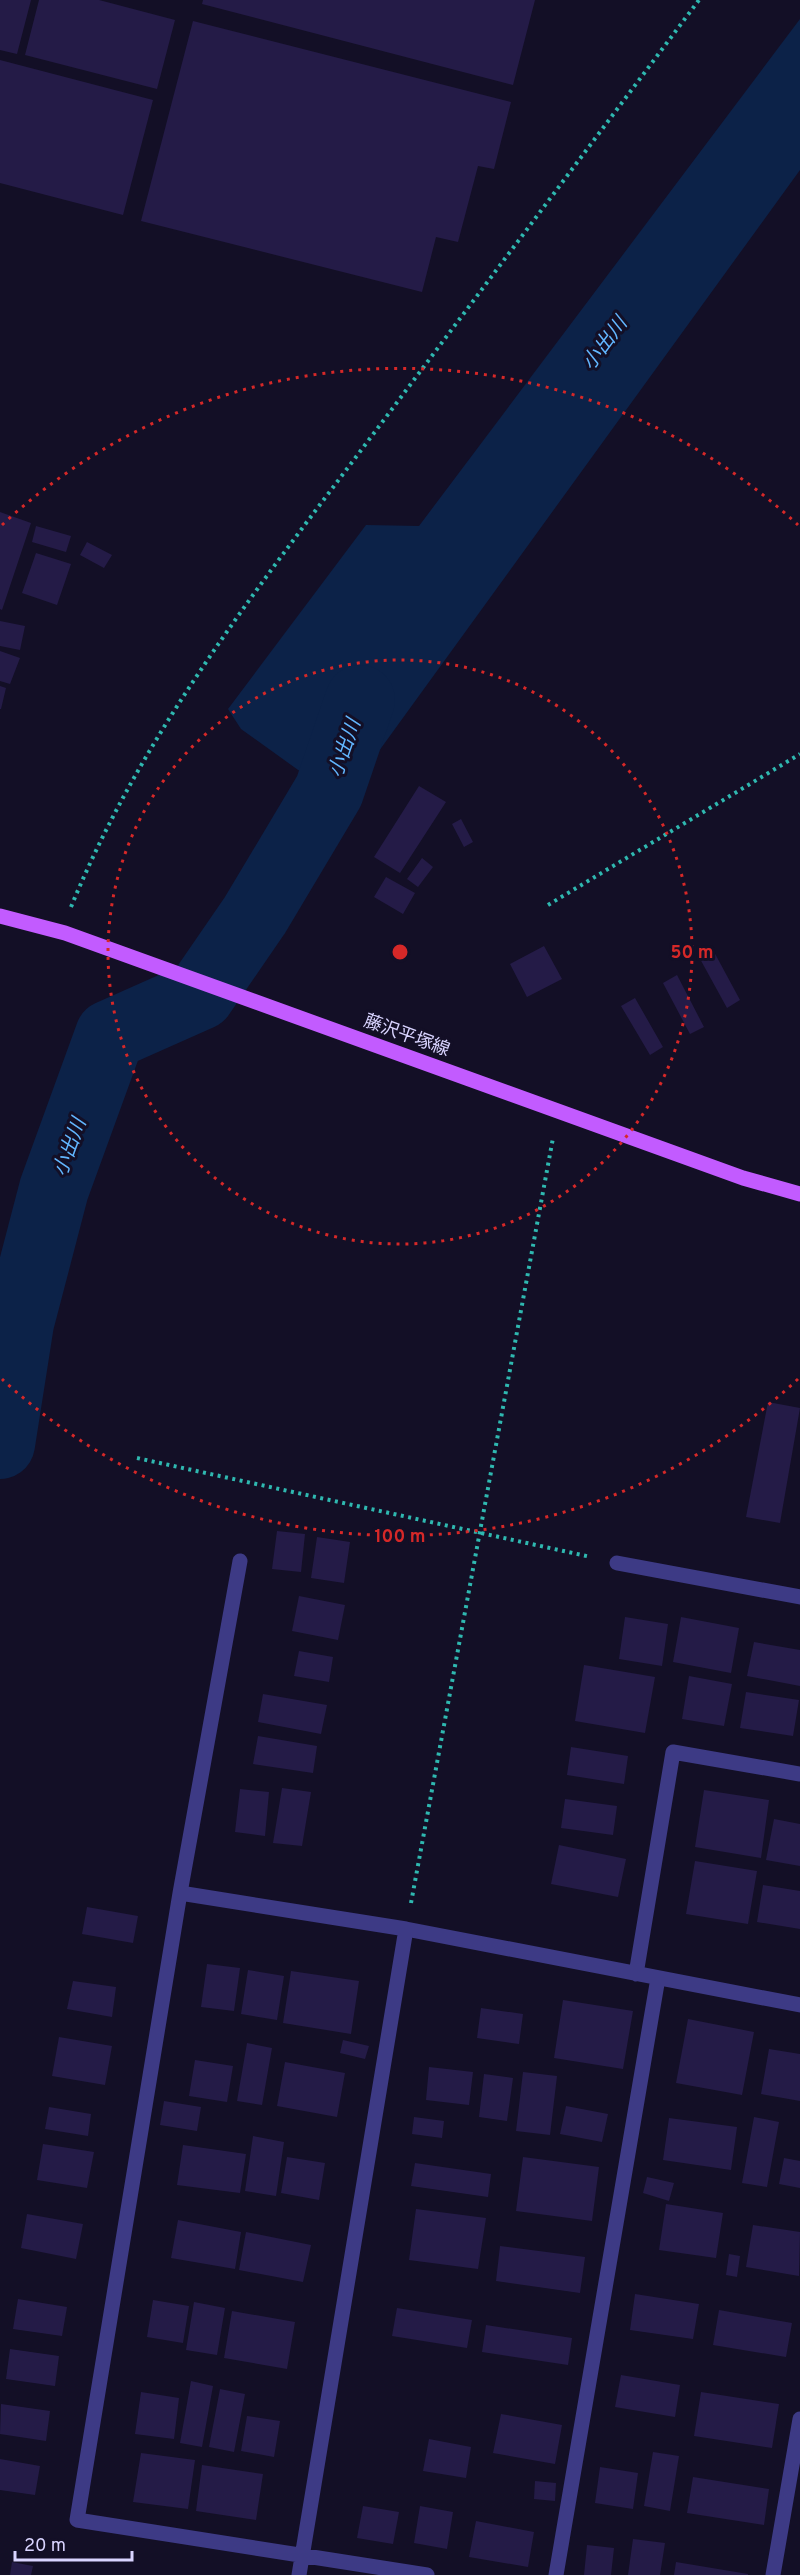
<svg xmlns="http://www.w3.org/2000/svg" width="800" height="2575" font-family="Overpass,'Noto Sans JP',sans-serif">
	<rect width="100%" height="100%" fill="#130f26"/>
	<path fill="#0c2248" d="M800,19V170L363,773L340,800L241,729L228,709L366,525L419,526Z"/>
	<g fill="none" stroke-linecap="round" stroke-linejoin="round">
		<path stroke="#0c2248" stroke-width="70" d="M0,1444L19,1323L54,1189L110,1035L200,995L255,915L329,791L360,700"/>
	</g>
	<path fill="#241b47" d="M0,0H31L17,54L0,50Z
		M39,0H99L175,20L157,89L25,55Z
		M203,0H535L513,85L202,4Z
		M193,21L511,102L494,169L478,166L458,242L436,237L422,292L141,221Z
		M0,60L153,100L123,215L0,183Z
		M0,512L31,523L2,610L0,609Z
		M36,526L71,536L66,552L32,542Z
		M87,542L112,555L104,568L80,555Z
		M36,553L71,564L57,605L22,593Z
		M0,621L25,626L20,650L0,646Z
		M0,651L20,658L10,684L0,681Z
		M0,686L6,688L1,709H0Z
		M419,786L446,802L400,873L374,857Z
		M461,819L473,842L464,847L452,824Z
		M422,858L433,867L418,887L407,879Z
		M386,877L415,893L403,914L374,897Z
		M544,946L562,979L527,997L510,964Z
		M713,950L740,1000L727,1008L699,957Z
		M677,975L704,1027L690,1034L663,983Z
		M635,998L663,1047L650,1055L621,1006Z
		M768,1402L800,1408L780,1523L746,1517Z
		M277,1531L305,1534L301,1572L272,1569Z
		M317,1537L350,1542L344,1583L311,1578Z
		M299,1596L345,1605L338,1640L292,1631Z
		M625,1617L668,1624L662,1666L619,1659Z
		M681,1617L739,1628L731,1673L673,1662Z
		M754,1642L800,1650V1686L747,1676Z
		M299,1651L333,1657L329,1682L294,1676Z
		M584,1665L655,1677L645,1733L575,1721Z
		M689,1676L732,1684L724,1726L682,1719Z
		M746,1692L799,1700L793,1736L740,1728Z
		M263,1694L327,1705L321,1734L258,1722Z
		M258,1736L317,1746L313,1773L253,1764Z
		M571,1747L628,1756L624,1784L567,1775Z
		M282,1788L311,1792L302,1846L273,1843Z
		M240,1789L269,1792L265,1836L235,1832Z
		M704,1790L769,1800L761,1858L695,1847Z
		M565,1799L617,1806L613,1835L561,1828Z
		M774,1819L800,1824V1866L766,1860Z
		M559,1845L626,1859L618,1897L551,1884Z
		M695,1861L757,1871L748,1924L686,1914Z
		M763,1885L800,1891V1929L757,1922Z
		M87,1907L138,1916L133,1943L82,1934Z
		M207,1964L240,1968L234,2011L201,2007Z
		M248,1970L284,1976L277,2020L241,2014Z
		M291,1971L359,1981L351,2034L283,2023Z
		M73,1981L116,1987L112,2017L67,2009Z
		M563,2000L633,2011L623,2069L554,2058Z
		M481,2008L523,2014L519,2044L477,2038Z
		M688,2019L754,2032L742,2095L676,2083Z
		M59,2037L112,2046L105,2085L52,2076Z
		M343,2040L369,2046L365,2059L340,2053Z
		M247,2043L272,2048L262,2105L237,2101Z
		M769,2049L800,2054V2101L761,2094Z
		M195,2060L233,2066L227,2102L189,2096Z
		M285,2062L345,2073L337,2117L277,2106Z
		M429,2067L473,2072L469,2105L426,2100Z
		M523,2072L557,2076L550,2135L516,2131Z
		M484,2074L513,2078L507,2121L479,2117Z
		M164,2101L201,2107L197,2131L160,2125Z
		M566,2106L608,2114L602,2142L560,2134Z
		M49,2107L91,2114L88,2136L45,2129Z
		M414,2117L444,2121L442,2138L412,2134Z
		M754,2117L779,2122L767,2187L742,2183Z
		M669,2118L737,2127L731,2170L663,2160Z
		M253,2136L284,2142L276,2196L245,2191Z
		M43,2144L94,2152L87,2188L37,2180Z
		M183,2145L246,2154L240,2193L177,2185Z
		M287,2157L325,2163L319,2200L281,2193Z
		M523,2157L599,2167L592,2221L516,2211Z
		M784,2158L800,2161V2188L779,2184Z
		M415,2163L491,2174L488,2197L411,2186Z
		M647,2177L674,2183L669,2201L643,2193Z
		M666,2204L723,2213L716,2258L659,2250Z
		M416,2209L486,2218L478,2269L409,2260Z
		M27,2214L83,2224L76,2259L21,2248Z
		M178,2220L241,2232L235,2269L171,2258Z
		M753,2225L800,2232L799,2276L746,2267Z
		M246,2232L311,2245L303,2282L239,2270Z
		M500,2246L585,2257L580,2293L496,2281Z
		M729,2254L740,2256L737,2277L726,2275Z
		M635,2294L699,2304L693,2339L630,2330Z
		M18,2299L67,2307L62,2336L13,2329Z
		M153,2300L189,2306L183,2343L147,2337Z
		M194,2302L225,2308L217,2355L186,2350Z
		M397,2308L472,2320L467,2348L392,2336Z
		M719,2310L792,2323L786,2357L713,2345Z
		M232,2311L295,2322L287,2369L224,2358Z
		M486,2325L572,2338L568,2365L482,2352Z
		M10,2349L59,2356L55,2386L6,2379Z
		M621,2375L680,2385L675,2417L615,2407Z
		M191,2381L213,2386L202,2447L180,2443Z
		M220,2389L245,2394L234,2452L209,2447Z
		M141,2392L179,2398L174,2439L135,2434Z
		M701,2392L779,2404L772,2448L694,2436Z
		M1,2404L50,2411L46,2441L0,2434Z
		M501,2414L562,2425L555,2464L493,2453Z
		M247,2416L280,2421L274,2457L241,2451Z
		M429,2439L471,2447L466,2478L423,2471Z
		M653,2452L679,2456L670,2511L644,2506Z
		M141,2453L195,2460L188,2509L133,2502Z
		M0,2459L40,2466L35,2495L0,2490Z
		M202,2465L263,2474L256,2520L196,2511Z
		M600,2467L638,2473L633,2509L595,2503Z
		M693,2477L769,2489L764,2525L687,2513Z
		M535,2481L556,2483L555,2501L534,2499Z
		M363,2506L399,2512L393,2544L357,2538Z
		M420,2506L453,2512L447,2549L414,2543Z
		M476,2521L534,2532L528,2567L469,2557Z
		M633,2539L665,2543L660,2575H628Z
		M587,2545L614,2548L611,2575H584Z
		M12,2562L33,2566L31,2575H10Z
		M676,2562L748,2574V2575H674Z"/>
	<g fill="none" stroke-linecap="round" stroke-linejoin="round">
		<path stroke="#2fb8b0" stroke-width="4" stroke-dasharray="3 4.5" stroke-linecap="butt" d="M548,905L800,754
			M71,907C141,736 255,591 365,445C477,296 588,148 699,0
			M137,1458L591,1557
			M411,1903L553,1138"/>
		<path stroke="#3d3a85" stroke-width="15" d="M240,1561L180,1893L77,2520L427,2575
			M617,1563L800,1597
			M180,1893L406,1929
			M636,1974L673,1752L800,1774
			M299,2575L406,1929L800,2005
			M556,2575L658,1978
			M773,2575L800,2419"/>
		<path stroke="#c25bff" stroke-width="15" d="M0,916L65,933L743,1178L800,1194"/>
	</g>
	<g fill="none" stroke="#d62828" stroke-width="3" stroke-dasharray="3 6">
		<circle cx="400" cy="952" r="292"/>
		<path d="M798 1379A584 584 0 0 1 2 1379M2 525A584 584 0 0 1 798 525"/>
	</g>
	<g text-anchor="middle" stroke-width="6" stroke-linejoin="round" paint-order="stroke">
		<g font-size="18" fill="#d9d4ff" stroke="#130f26">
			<text transform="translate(407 1035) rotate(20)" y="6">藤沢平塚線</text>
		</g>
		<g font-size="20" font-style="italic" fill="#62b6ff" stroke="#130f26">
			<text transform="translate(604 343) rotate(-53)" y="7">小出川</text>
			<text transform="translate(344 748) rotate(-71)" y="7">小出川</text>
			<text transform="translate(69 1147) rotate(-70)" y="7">小出川</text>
		</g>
	</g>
	<circle cx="400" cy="952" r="9" fill="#d62828" stroke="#130f26" stroke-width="3"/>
	<g font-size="18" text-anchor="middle" font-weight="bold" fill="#d62828" stroke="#130f26" stroke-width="6" stroke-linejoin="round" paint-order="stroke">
		<text x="692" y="958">50 m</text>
		<text x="400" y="1542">100 m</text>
	</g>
	<path d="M15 2551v9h117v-9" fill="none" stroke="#d9d4ff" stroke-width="3"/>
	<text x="24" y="2551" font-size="18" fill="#d9d4ff" stroke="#130f26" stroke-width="4.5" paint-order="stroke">20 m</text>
</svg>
